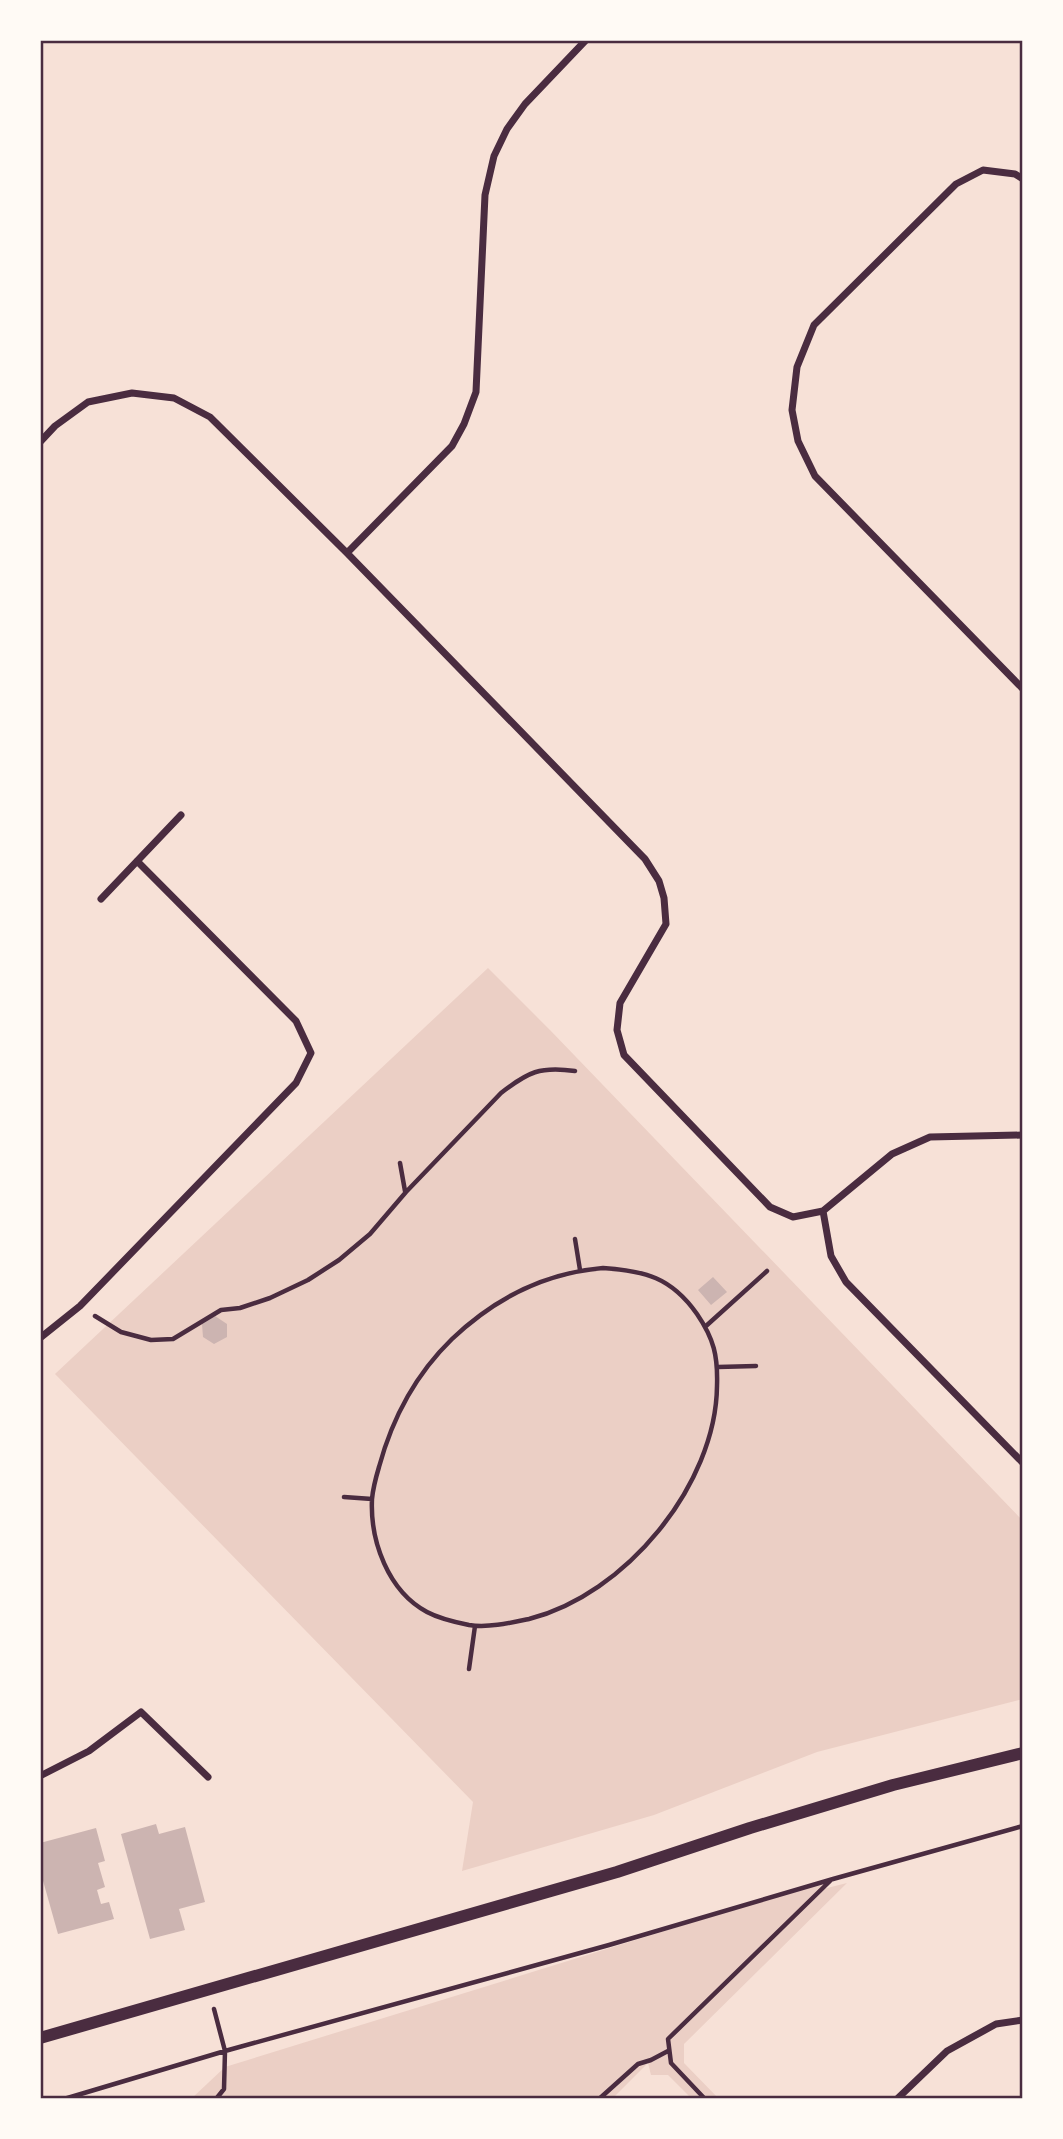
<svg xmlns="http://www.w3.org/2000/svg" width="1063" height="2139" font-family="'Space Grotesk',sans-serif">
	<rect width="100%" height="100%" fill="#f7e1d7"/>
	<path fill="#ebcfc5" d="M488,968L550,1030L1023,1521V1699L817,1752L654,1815L462,1871L473,1802L55,1374Z
		M833,1879L823,1889L847,1883L684,2044V2063L719,2099H692L668,2075H651L648,2063L612,2099H191L225,2067Z"/>
	<path fill="#ccb4b1" d="M713,1277L727,1292L711,1305L698,1290Z
		M215,1316L227,1324V1337L214,1344L203,1337L202,1324Z
		M156,1824L159,1834L185,1827L205,1902L179,1909L185,1930L150,1939L121,1834Z
		M96,1828L105,1861L98,1863L105,1887L97,1890L101,1904L109,1902L114,1919L58,1934L40,1870L43,1868L40,1859V1843Z"/>
	<g fill="none" stroke-linecap="round" stroke-linejoin="round">
		<path stroke="#4a2c40" stroke-width="4.5" d="M400,1163L405,1191
			M575,1239L580,1270
			M603,1268C645,1271 671,1277 697,1314C714,1339 718,1356 717,1386C716,1485 625,1595 529,1619C510,1623 488,1628 469,1625C454,1622 440,1619 427,1612C388,1591 370,1541 372,1499C373,1488 376,1477 379,1467C392,1419 416,1374 452,1339C494,1299 544,1273 603,1268Z
			M95,1316L121,1332L151,1340L173,1339L221,1310L240,1308L270,1298L308,1280L339,1260L370,1234L406,1192L501,1093C528,1072 540,1066 575,1071
			M706,1326L767,1271
			M718,1367L756,1366
			M344,1497L372,1499
			M469,1669L475,1626
			M214,2009L225,2051L224,2089L216,2099
			M64,2099L225,2051L609,1945L833,1879L1023,1826
			M599,2099L638,2064L651,2060L668,2051
			M705,2099L671,2063L668,2039L830,1881"/>
		<path stroke="#4a2c40" stroke-width="7" d="M1023,179L1015,174L983,170L956,184L814,325L797,367L792,410L798,441L815,476L1023,689
			M40,442L55,426L88,402L132,393L174,398L210,417L347,553L645,859L659,881L664,898L666,924L620,1003L617,1030L624,1055L770,1207L793,1217L823,1211L892,1154L930,1137L1023,1135
			M347,553L452,446L464,424L476,392L485,195L494,156L507,129L525,104L586,40
			M101,899L181,815
			M823,1211L831,1256L846,1282L1023,1463
			M40,1338L80,1306L296,1083L311,1053L296,1021L137,861
			M40,1776L89,1751L141,1712L208,1777
			M897,2099L947,2051L996,2024L1023,2020"/>
		<path stroke="#4a2c40" stroke-width="12" d="M40,2038L617,1872L750,1828L893,1785L1023,1753"/>
	</g>
	<rect width="1063" height="2139" fill="none" stroke="#fffaf5" stroke-width="84"/>
	<rect x="42" y="42" width="979" height="2055" fill="none" stroke="#4a2c40" stroke-width="2.5"/>
</svg>
